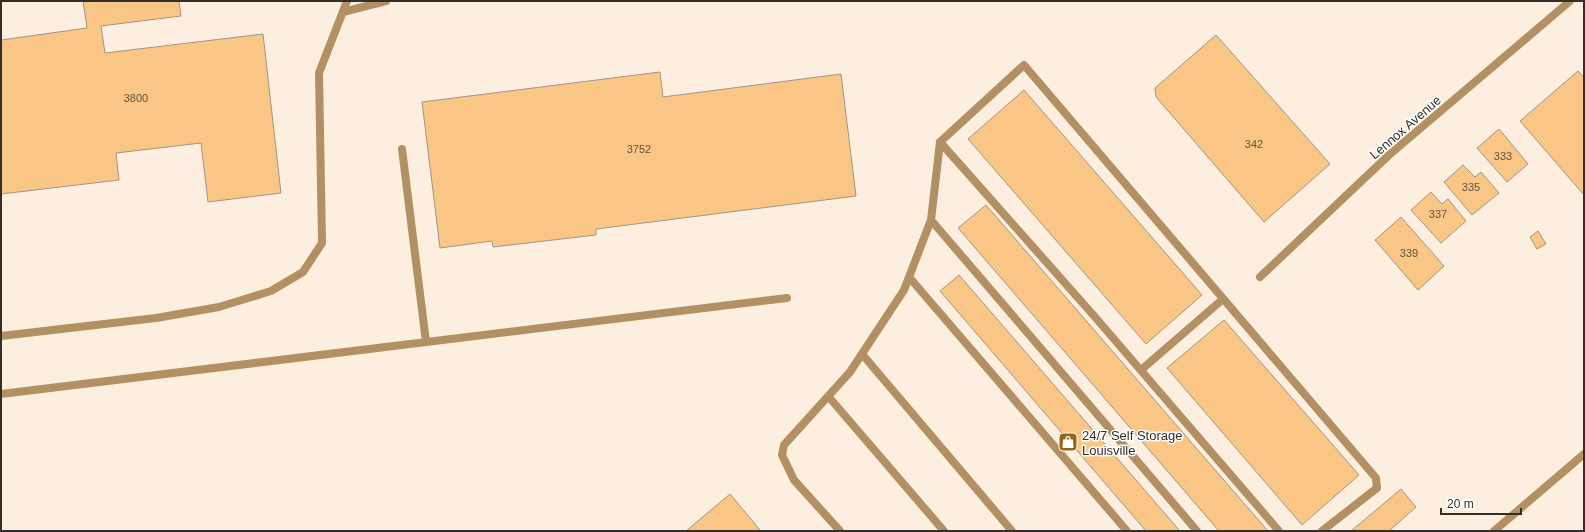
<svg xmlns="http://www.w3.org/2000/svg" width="1585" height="532" font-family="Helvetica,sans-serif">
	<rect width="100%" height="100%" fill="#fdefdf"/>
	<path fill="#f9c685" stroke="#a19586" d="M83,1H179L181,16L101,26L105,53L263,34L281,193L208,202L201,143L116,153L119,180L1,194V40L87,28Z
		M1216,35L1330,164L1264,222L1156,97L1155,88Z
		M1578,71L1584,78V195L1520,121Z
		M660,72L663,97L841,74L856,196L596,229V235L493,247L492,241L440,248L422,102Z
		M1024,90L1202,295L1146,344L968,139Z
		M1499,129L1528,164L1507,182L1477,148Z
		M1463,165L1475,177L1481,172L1499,193L1472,215L1444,182Z
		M1431,192L1442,204L1448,199L1466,221L1441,243L1411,210Z
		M986,205L1268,531H1219L958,228Z
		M1401,217L1444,266L1418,290L1375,240Z
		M1538,231L1546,244L1537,249L1530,237Z
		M959,275L1180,531H1146L940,291Z
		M1224,320L1359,475L1302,525L1167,368Z
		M1401,489L1416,507L1389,531H1351Z
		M730,494L761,531H686Z"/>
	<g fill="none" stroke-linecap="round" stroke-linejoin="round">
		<path stroke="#b29064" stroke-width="8" d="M343,12L386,1
			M402,149L426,342
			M931,220L1197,531
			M909,277L1127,531
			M1,336L156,318L219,307L271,291L303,272L322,243L319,73L347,1
			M862,354L1012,531
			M1141,370L1223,299
			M1,394L787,298
			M828,396L944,531
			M840,531L794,480L782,455L784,445L850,372L904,290L931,220L940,142
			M1279,531L1095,317L940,142L1024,65L1376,478L1377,488L1322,531"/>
		<path stroke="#b29064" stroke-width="8" d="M1260,277L1389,155L1570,1
			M1494,531L1584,454"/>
	</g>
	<defs>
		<symbol id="shop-square" viewBox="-11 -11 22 22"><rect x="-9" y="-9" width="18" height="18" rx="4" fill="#966517" stroke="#fff"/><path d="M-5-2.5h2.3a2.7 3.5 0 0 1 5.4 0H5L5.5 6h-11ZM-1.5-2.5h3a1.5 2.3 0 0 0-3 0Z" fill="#fff"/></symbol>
	</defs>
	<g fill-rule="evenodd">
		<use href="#shop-square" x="1057" y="431" width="22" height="22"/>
	</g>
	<g text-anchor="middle" stroke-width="3" stroke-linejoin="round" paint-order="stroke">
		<g font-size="11" fill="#64543f">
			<text x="136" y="102">3800</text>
			<text x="1254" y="148">342</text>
			<text x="639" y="153">3752</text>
			<text x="1503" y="160">333</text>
			<text x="1471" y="191">335</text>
			<text x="1438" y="218">337</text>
			<text x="1409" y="257">339</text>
		</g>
		<g font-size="13" fill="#332e28" stroke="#fff">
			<text transform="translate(1405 127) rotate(-41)" y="5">Lennox Avenue</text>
		</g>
		<g font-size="13" fill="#332e28" stroke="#fff" text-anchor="start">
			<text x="1082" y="440">24/7 Self Storage<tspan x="1082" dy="15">Louisville</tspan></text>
		</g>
	</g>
	<rect width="1585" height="532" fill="none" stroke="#332e28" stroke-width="4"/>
	<path d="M1441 508v6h80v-6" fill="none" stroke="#332e28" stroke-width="2"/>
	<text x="1447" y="508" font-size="12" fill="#332e28" stroke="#ffffff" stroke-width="3" paint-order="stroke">20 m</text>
</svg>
